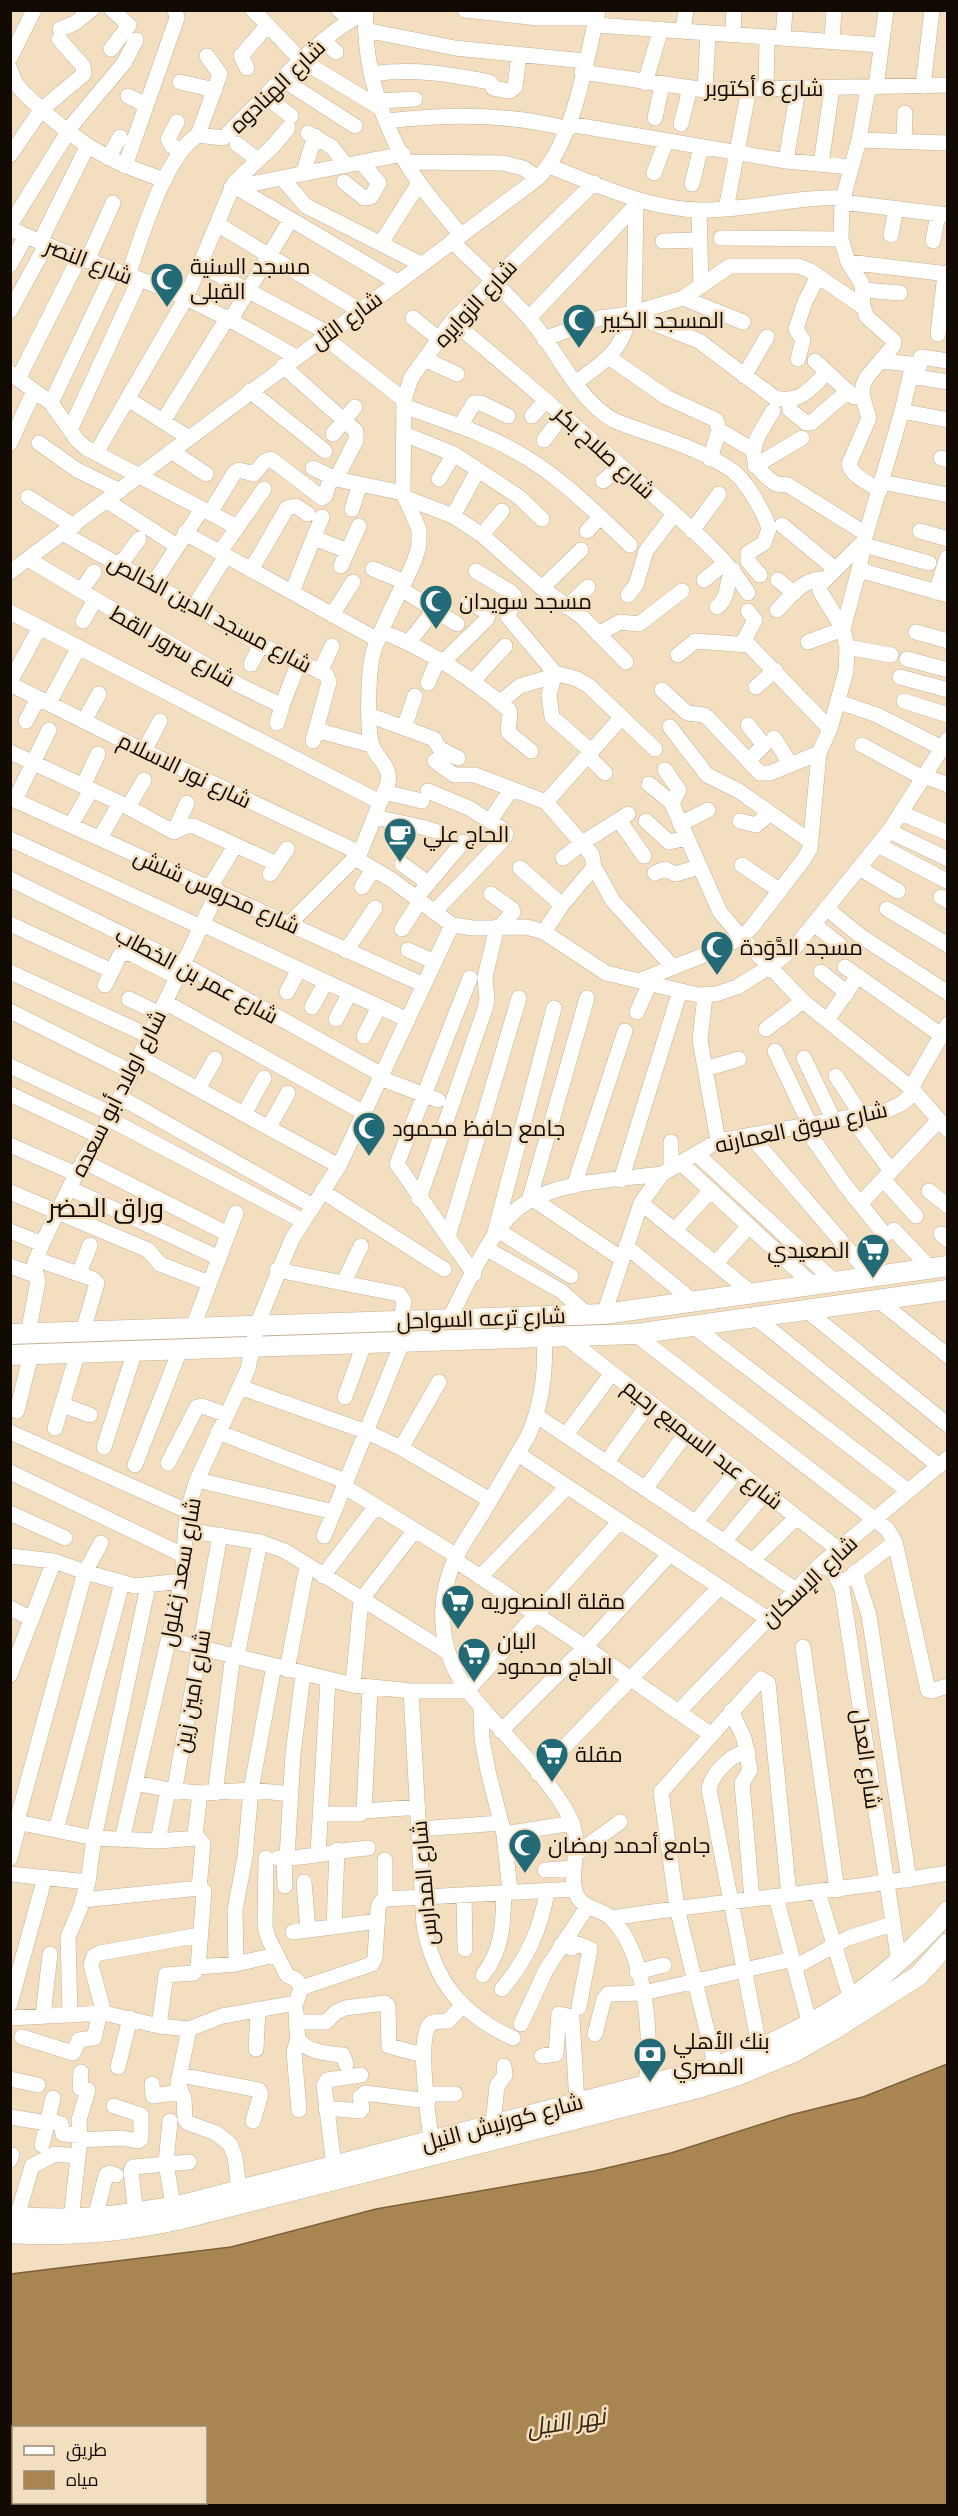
<svg xmlns="http://www.w3.org/2000/svg" width="958" height="2516" font-family="'Space Grotesk',Cairo,sans-serif">
	<rect width="100%" height="100%" fill="#f3dec0"/>
	<path fill="#a98551" stroke="#7c603a" stroke-width="1.5" fill-rule="evenodd" d="M947,2064V2505H11V2274L231,2247L376,2209L594,2171L671,2153L790,2115L863,2097ZM14,2428H206V2502H14Z"/>
	<g fill="none" stroke-linecap="round" stroke-linejoin="round">
		<defs>
			<path id="minor" d="M253,10L301,60L382,109
				M339,10L351,20
				M366,10C362,69 386,137 420,184C433,202 447,218 461,235
				M465,10L539,18H596
				M595,25L881,45
				M60,29L75,23L91,10
				M365,30L455,48L585,61
				M683,31L686,10
				M733,34L734,10
				M783,38L785,10
				M323,40L336,52
				M832,41L834,10
				M111,49L129,25L112,10
				M10,58L34,10
				M247,68L241,56L267,26
				M10,69L16,84L25,94C72,139 102,160 165,180
				M582,72L705,90L948,85
				M371,74C415,68 448,74 490,82L493,88L510,91L515,87L519,55
				M282,79L355,126
				M180,82L215,90
				M645,83L661,29
				M923,86L932,10
				M876,87L886,10
				M868,88L859,140L842,202L841,239L848,262L862,284L863,307L867,317L894,341L893,346L867,377L863,385L862,395L869,418L849,464C852,477 869,483 880,490
				M766,89L767,37
				M705,90L708,33
				M128,96L146,105
				M265,96L291,116
				M379,101L415,99
				M655,118L662,85
				M387,121C447,114 509,113 568,129
				M177,122L168,139L171,145L181,152
				M569,124L786,161L851,167
				M681,124L690,88
				M67,131L124,63L136,40
				M308,133L332,147L346,165
				M198,135L220,74L207,56
				M859,140L948,143
				M904,142L905,113
				M237,144L258,160
				M10,155L41,110L84,74L83,66L59,39
				M108,158L120,137
				M786,161L798,89
				M407,162L503,163L523,168L538,178
				M821,164L832,88
				M125,166L177,18L175,10
				M549,166C598,185 647,209 700,210C747,211 795,196 843,198
				M654,173L666,141
				M303,174L315,136
				M282,178L306,206L421,264
				M344,182L364,198L371,197L379,183L361,162
				M692,184L701,147
				M236,187L397,282
				M231,188L403,154
				M842,202L948,215
				M726,209L749,89
				M699,210L701,286
				M217,224L359,310
				M10,225L68,132
				M10,228C67,257 129,272 186,298C224,316 260,336 296,357
				M891,235L896,208
				M721,238L841,239
				M452,241C477,266 504,290 528,317C558,350 574,396 613,420C652,436 698,446 733,471C746,481 765,513 769,529L764,543L748,553V561L760,575
				M663,241L700,240
				M933,241L938,214
				M40,242L87,147
				M381,243L419,183
				M87,261L113,203
				M848,262L948,274
				M10,265L26,236
				M200,265L328,333
				M128,276C141,239 165,155 198,135L223,138C269,94 310,42 366,11
				M863,290L900,293
				M683,298L743,322
				M10,311L46,245
				M634,313L636,205
				M413,318L439,339
				M529,318L640,201
				M231,319L290,221
				M452,321C517,374 580,430 643,486C676,516 725,554 748,593
				M938,334L945,274
				M323,336L404,400
				M544,339L600,318L630,314L683,298L730,266H798L809,270L863,307
				M610,358L666,397L716,420L719,430L710,459
				M424,359L457,374
				M798,359L803,340L796,329L805,302L818,276
				M815,361L854,397
				M880,361L920,365L921,357L948,361
				M283,366L356,431V440L336,479
				M10,373L51,403L77,440L86,448L237,527
				M744,376L767,337
				M910,376L948,382
				M18,379L79,258
				M575,383C605,361 622,352 630,314L699,341L775,398C800,404 812,388 827,372
				M250,391L325,451
				M128,399L189,438
				M789,400L790,410L806,423H811L848,391
				M51,403L114,270
				M404,406C441,420 480,431 515,451C559,475 594,511 630,545
				M773,411C754,442 740,460 776,484L788,485L866,534
				M902,411L948,420
				M532,416L546,400
				M163,421L228,317
				M460,426L474,403H481L508,416
				M70,430L139,280
				M719,430L753,450
				M333,434L355,407
				M404,434L454,454L519,497L542,519
				M544,440L563,415
				M10,443L34,391
				M39,443L77,470L120,491
				M171,451L206,474
				M96,453L186,298L234,183L274,145L288,128
				M941,458L948,460
				M755,466L802,438
				M313,468L336,479L403,493
				M439,479L454,454
				M603,481L621,466
				M882,482L948,495
				M28,497L74,526
				M406,498L453,516L482,535L542,588L582,617L626,662
				M107,501L177,546
				M352,509L360,484
				M210,513L235,472L239,470L254,474L265,461L271,459L322,498L325,496L331,477
				M453,516L478,470
				M782,525L835,569
				M587,531L600,517
				M692,531L719,494
				M920,531L948,539
				M185,533L378,640
				M64,534L261,645L326,674L329,682L313,741
				M482,535L502,511
				M314,538L348,551
				M864,541L859,570L948,595
				M864,545L929,563
				M220,552L264,489
				M28,559L239,685L276,703H283L299,662
				M120,565L139,539
				M341,566L359,526
				M373,569L405,582
				M251,570L287,508L296,506L308,514
				M476,571L511,592L515,597L508,617L555,673L577,679L589,686L655,749
				M10,572L538,178C574,142 586,60 598,10
				M704,580L725,563
				M778,580L794,593
				M153,584L202,509
				M542,588L581,550
				M401,589L457,624
				M81,591L94,572
				M292,592L322,517
				M936,592L947,558
				M628,595L636,585L646,551L674,514
				M194,607L226,556
				M567,607L588,587
				M717,607C730,597 725,583 733,570
				M777,610C791,596 803,578 824,579
				M10,612L380,802
				M332,615L353,582
				M83,621L95,600
				M381,631C429,650 470,677 509,710C512,719 506,725 509,733L531,751
				M916,632L948,641
				M598,634L620,622L639,624L682,591
				M409,642L434,610
				M808,642L843,629L859,570
				M742,644L755,620L748,611
				M847,647L891,655
				M678,655L695,641L749,645L830,729
				M907,659L948,670
				M443,662L486,620L488,616L485,611L468,601
				M251,664L261,645
				M320,672L332,646
				M555,673L549,695L552,717L592,752
				M900,677L948,690
				M474,680L505,646
				M10,682L40,627
				M428,683L438,659
				M10,684L144,751L360,853
				M756,687L775,670
				M662,690L686,712C694,716 700,712 707,717L760,773H770L819,753
				M904,701L948,715
				M500,702L520,686L554,676
				M839,702L877,715L942,748
				M49,703L79,647
				M369,715L434,739L440,749L458,758
				M26,721L38,698
				M84,721L99,694
				M277,723L283,703
				M670,727L707,775L739,791L811,842
				M404,728L415,696
				M316,730L371,745
				M774,738L791,765
				M862,745L923,778
				M144,751L160,721
				M10,752L120,803L174,832L187,826H194L277,864
				M588,756L605,773
				M435,761L454,775H475L546,802L592,855L594,867L613,901L673,967
				M748,761L764,745L748,725
				M665,770L679,790L672,804L720,912L741,937L803,1001L911,1088L948,1130
				M924,776L948,785
				M649,784L671,802
				M83,786L98,754
				M428,791L469,808L502,829L506,834L503,840L434,912
				M384,792L422,801
				M10,798L424,985
				M15,800L49,730
				M546,802L622,717
				M128,807L144,780
				M901,813L948,833
				M374,817L426,828L441,833
				M619,820L644,856
				M490,821L511,790
				M646,821L669,842L687,838
				M740,821L756,825L770,813
				M680,824L708,810
				M71,825L91,790
				M889,831L948,859
				M174,832L187,803
				M100,838L120,803
				M10,839L201,927
				M878,845L947,881
				M355,858L392,880L452,925L473,928L527,927L544,932L606,973L698,995L716,994L737,987L771,966L795,947L889,831L948,739
				M563,858L582,843L628,814
				M402,864L428,883
				M742,865L780,891
				M520,868L562,905
				M859,868L898,891
				M655,873L665,869L675,874L700,867
				M270,874L287,849
				M10,879L183,964L382,1075
				M210,887L235,846
				M362,887L373,869
				M491,894L512,909L513,912L501,926
				M941,897L948,901
				M416,898L463,842
				M826,908L862,937L948,993
				M887,909L948,945
				M290,923L360,853L388,783C392,764 374,758 371,742C367,722 368,669 374,650C384,620 401,591 414,562L419,546V529L403,493L404,400L411,378L452,321L594,183
				M10,924L112,971
				M202,924L408,1020
				M814,924L840,945
				M402,929L420,901
				M544,932L562,905L594,867
				M408,950L435,962
				M346,951L375,908
				M845,967L941,1035
				M10,972L149,1036
				M821,972L847,993
				M470,978L397,1164L474,1274
				M641,980L722,948L741,937L751,928L804,859L810,849L819,753L830,729L846,671L847,647L843,629L820,591V585L864,541L866,534L902,411L913,364
				M105,985L120,955L130,953L177,977
				M287,992L299,969
				M705,996L700,1040L718,1141
				M129,999L160,1014
				M165,1002L364,1113
				M312,1007L326,982
				M10,1011L132,1072
				M637,1012L650,983
				M336,1019L350,993
				M827,1020L858,976
				M766,1029L803,1001
				M364,1036L379,1007
				M775,1051L810,1125
				M139,1057L339,1166
				M804,1058L834,1121
				M10,1066L112,1114
				M705,1069L739,1059
				M836,1076L862,1116
				M380,1078L438,1100
				M911,1088L948,1024
				M198,1089L215,1059
				M10,1094L99,1136
				M120,1097L313,1206
				M244,1114L264,1078
				M851,1117L891,1171
				M109,1119L303,1221
				M804,1126L845,1185L885,1235
				M269,1127L288,1093
				M750,1135L872,1277
				M671,1142V1169
				M10,1145L76,1174
				M697,1154L835,1282
				M83,1161L228,1234
				M681,1163L813,1285
				M883,1179L916,1216
				M621,1180L680,991
				M574,1186L625,1031
				M69,1188L219,1258
				M322,1191L444,1269
				M929,1191L948,1206
				M10,1192L148,1250L160,1264L209,1283
				M419,1199L485,1009L487,1000L485,977L497,927
				M533,1199L622,1259
				M529,1201L587,998
				M641,1203L753,1294
				M860,1204L939,1120
				M675,1230L711,1190
				M894,1230L930,1268
				M10,1231L42,1244
				M499,1231L571,1276
				M495,1232L554,1008
				M941,1234L948,1240
				M448,1237L519,998
				M626,1246L694,1302
				M487,1249L561,1291L587,1314
				M36,1259L93,1279L97,1283L83,1331
				M716,1263L749,1226
				M10,1266L37,1276
				M277,1270L399,1294L404,1301L401,1320
				M79,1274L90,1245
				M344,1282L361,1246
				M878,1300L948,1356
				M806,1310L948,1425
				M604,1314L641,1203L662,1174L718,1141L886,1111L901,1104L915,1092
				M755,1317L939,1466
				M449,1319C466,1287 489,1233 516,1210C552,1180 618,1180 662,1174
				M693,1326L907,1490
				M193,1327L236,1213
				M544,1328C546,1366 544,1398 529,1434C513,1462 497,1489 481,1516C472,1530 462,1544 455,1559C435,1603 439,1654 469,1692C499,1731 538,1765 564,1807C571,1818 575,1829 576,1841C577,1859 568,1884 579,1899C588,1911 604,1909 613,1920C647,1956 652,2039 646,2085
				M28,1334L38,1281L34,1266L42,1244L76,1174L112,1114L218,891
				M635,1334L887,1529L895,1542L928,1690L931,1691L948,1686
				M567,1338L839,1550
				M240,1387L367,1432L401,1448L490,1500
				M345,1397L364,1344
				M63,1405L90,1415
				M17,1411L31,1354
				M537,1416L796,1590
				M55,1428L78,1352
				M10,1432L187,1511
				M218,1432L340,1479L350,1490L457,1556
				M566,1435L612,1373
				M104,1447L135,1351
				M401,1448L439,1382
				M518,1454L768,1619
				M168,1463L197,1407L202,1406L227,1415
				M606,1463L650,1402
				M135,1465L180,1350
				M10,1472L185,1556
				M197,1480L334,1512
				M645,1489L687,1432
				M10,1513L65,1538
				M695,1523L737,1471
				M186,1530L260,1542L285,1551L447,1652
				M324,1536L402,1343
				M724,1542L765,1493
				M10,1556L54,1561
				M455,1560L585,1647L710,1734
				M752,1561L797,1517
				M821,1564L834,1572L842,1589L899,1962
				M855,1572L869,1615L909,1880
				M323,1576L376,1506
				M480,1577L567,1487
				M848,1579L895,1542
				M10,1608L32,1619
				M169,1640L353,1685L411,1691H467L620,1521
				M803,1647L837,1890
				M237,1656L260,1542
				M287,1670L307,1566
				M10,1675L54,1561L85,1572L135,1586L182,1581
				M353,1685L361,1600L415,1530
				M411,1691L424,1926C434,1981 462,2015 513,2038
				M481,1707L482,1739L488,1771L504,1834L510,1892
				M731,1711L744,1738L750,1770L742,1783L752,1899
				M678,1712L821,1564L948,1458
				M501,1731L585,1647L670,1554
				M748,1752C732,1752 712,1774 709,1789L760,2050
				M538,1774L720,1587
				M136,1783L169,1790L200,1793L251,1790L291,1794
				M215,1793L233,1655
				M364,1811L418,1807
				M320,1814H360L364,1811L370,1688
				M17,1822L94,1838L158,1841L197,1838
				M419,1829L501,1823
				M56,1830L122,1583
				M504,1834L573,1823
				M122,1840L182,1581L187,1511L197,1480L248,1369L257,1325L292,1239L339,1166L452,925
				M158,1841L168,1791L175,1787L220,1535
				M318,1854L328,1680
				M576,1854L620,1822
				M10,1858L17,1832L18,1817L85,1572L101,1543
				M266,1858L265,1927L269,1940L287,1975L297,1980L301,1988
				M278,1858C308,1859 338,1850 368,1848
				M287,1858L293,1754L303,1674
				M284,1859L285,1886
				M385,1860V1899
				M545,1870L574,1868
				M10,1874L88,1882
				M304,1882L308,1930
				M818,1892L851,1999
				M464,1895L465,1949
				M776,1897L810,2025
				M83,1900L199,1888
				M612,1918C723,1900 836,1892 948,1873
				M334,1927L337,1850
				M293,1932L378,1921
				M561,1945L572,1948L578,1944L590,1949L579,2007
				M236,1964L235,1910L245,1857L251,1790L274,1666
				M198,1967L236,1964L275,1955
				M795,1967L848,1938L892,1924
				M637,1972L664,1965
				M483,1975C503,1949 503,1923 504,1893
				M502,1989C527,1959 541,1929 547,1891
				M10,2004L45,1877
				M296,2012C297,2020 296,2030 298,2037C303,2052 330,2054 343,2055L346,2064
				M104,2013L91,1965L94,1956L100,1953L200,1935
				M70,2015L68,1937L80,1909L88,1882L94,1838L148,1586
				M43,2016L50,1954
				M10,2018L104,2013L159,2026L189,2029L222,2016L296,2003L301,1988L372,1964L375,1958L378,1909L380,1903L385,1899L575,1889
				M297,2022H326L336,2012L345,2008L385,2003L388,2006L389,2046L423,2055
				M521,2024L546,1970L587,1907
				M159,2026L166,1975L194,1973L198,1967L204,1891L199,1888L203,1844L195,1834L200,1793
				M189,2029L178,2083L184,2099L185,2119L188,2123L216,2133L230,2144L235,2157L239,2190
				M595,2034L604,1999L608,1994L643,1993L793,1959
				M22,2037L73,2053L79,2040L94,2038L100,2013
				M298,2038L294,2052L299,2110
				M256,2049L258,2009
				M542,2056L556,2054L559,2014L572,2017L577,2103
				M118,2067L130,2018
				M716,2067L677,1908L661,1792L761,1679L768,1683L789,1895
				M180,2075L259,2090L261,2094L253,2121
				M10,2079L38,2085
				M152,2084L153,2096L180,2092
				M427,2094H455
				M326,2108L360,2111L362,2108L360,2097L365,2093L428,2101
				M10,2117L47,2123
				M48,2120L61,2124L63,2134L80,2135
				M170,2121L166,2163L173,2206
				M493,2124L497,2086L505,2075L504,2066
				M80,2140L79,2120L88,2090L80,2088L81,2072
				M431,2141C429,2118 416,2040 430,2024C434,2020 442,2022 448,2021L463,2005
				M42,2145L53,2098
				M10,2160L12,2155
				M334,2166L324,2085L327,2080L361,2075
				M136,2214L131,2171L133,2167L189,2162
				M17,2217L32,2166L55,2154L77,2156
				M95,2218L106,2175L110,2173L116,2175
				M71,2219L80,2140L122,2138L138,2141L141,2139V2115L114,2106"/>
			<path id="major" d="M10,1334L604,1314L948,1266
				M10,1355L635,1334L948,1290
				M10,2216C72,2223 131,2215 190,2203L716,2067C790,2038 860,2001 916,1945C927,1934 939,1923 948,1911
				M10,2233C68,2237 121,2232 177,2220L698,2088L736,2076L794,2052L833,2030L918,1976L948,1943"/>
		</defs>
		<use href="#minor" stroke="#c4b093" stroke-width="16"/>
		<use href="#major" stroke="#c4b093" stroke-width="21"/>
		<use href="#minor" stroke="#fff" stroke-width="15"/>
		<use href="#major" stroke="#fff" stroke-width="20"/>
	</g>
	<defs>
		<symbol id="mosque-pin" viewBox="-11 -11 22 30"><path d="M0 17L-7.5 6A9.5 9.5 0 1 1 7.5 6Z" fill="#216a76" stroke="#f3dec0"/><path d="M3.5-4.9A6 6 0 1 0 3.5 4.9A5 5 0 1 1 3.5-4.9Z" fill="#fff"/></symbol>
		<symbol id="cafe-pin" viewBox="-11 -11 22 30"><path d="M0 17L-7.5 6A9.5 9.5 0 1 1 7.5 6Z" fill="#216a76" stroke="#f3dec0"/><path d="M-5.5-4.5H6V0H3Q3 3.5 0 3.5H-2.5Q-5.5 3.5-5.5 0ZM3-3.2v2h1.7v-2ZM-6 4.5H4V6H-6Z" fill="#fff"/></symbol>
		<symbol id="supermarket-pin" viewBox="-11 -11 22 30"><path d="M0 17L-7.5 6A9.5 9.5 0 1 1 7.5 6Z" fill="#216a76" stroke="#f3dec0"/><path d="M-6-5.5h2.5l.6 2H6L4.5 2H-2.5L-4.4-4H-6ZM-1.5 3.2a1.3 1.3 0 1 0 .1 0ZM3 3.2a1.3 1.3 0 1 0 .1 0Z" fill="#fff"/></symbol>
		<symbol id="bank-pin" viewBox="-11 -11 22 30"><path d="M0 17L-7.5 6A9.5 9.5 0 1 1 7.5 6Z" fill="#216a76" stroke="#f3dec0"/><path d="M-6-4H6V4H-6ZM0-2.3a2.3 2.3 0 1 0 0 4.6a2.3 2.3 0 1 0 0-4.6Z" fill="#fff"/></symbol>
	</defs>
	<g fill-rule="evenodd">
		<use href="#mosque-pin" x="148" y="260" width="38" height="52"/>
		<use href="#mosque-pin" x="560" y="301" width="38" height="52"/>
		<use href="#mosque-pin" x="417" y="582" width="38" height="52"/>
		<use href="#cafe-pin" x="381" y="815" width="38" height="52"/>
		<use href="#mosque-pin" x="698" y="928" width="38" height="52"/>
		<use href="#mosque-pin" x="350" y="1109" width="38" height="52"/>
		<use href="#supermarket-pin" x="854" y="1231" width="38" height="52"/>
		<use href="#supermarket-pin" x="439" y="1582" width="38" height="52"/>
		<use href="#supermarket-pin" x="455" y="1635" width="38" height="52"/>
		<use href="#supermarket-pin" x="533" y="1735" width="38" height="52"/>
		<use href="#mosque-pin" x="506" y="1826" width="38" height="52"/>
		<use href="#bank-pin" x="631" y="2035" width="38" height="52"/>
	</g>
	<g text-anchor="middle" stroke-width="5" stroke-linejoin="round" paint-order="stroke">
		<g font-size="22" fill="#120b03" stroke="#f3dec0">
			<text transform="translate(277 86) rotate(-44)" y="8">شارع الهنادوه</text>
			<text x="764" y="96">شارع 6 أكتوبر</text>
			<text transform="translate(89 261) rotate(21)" y="8">شارع النصر</text>
			<text transform="translate(475 303) rotate(-47)" y="8">شارع الزوايره</text>
			<text transform="translate(346 320) rotate(-36)" y="8">شارع التل</text>
			<text transform="translate(605 452) rotate(42)" y="8">شارع صلاح بكر</text>
			<text transform="translate(210 613) rotate(28)" y="8">شارع مسجد الدين الخالص</text>
			<text transform="translate(173 646) rotate(30)" y="8">شارع سرور القط</text>
			<text transform="translate(185 770) rotate(26)" y="8">شارع نور الاسلام</text>
			<text transform="translate(217 891) rotate(24)" y="8">شارع محروس شلش</text>
			<text transform="translate(197 975) rotate(28)" y="8">شارع عمر بن الخطاب</text>
			<text transform="translate(118 1093) rotate(-63)" y="8">شارع اولاد أبو سعده</text>
			<text transform="translate(801 1127) rotate(-12)" y="8">شارع سوق العمارنه</text>
			<text transform="translate(481 1318) rotate(-2)" y="8">شارع ترعه السواحل</text>
			<text transform="translate(703 1444) rotate(38)" y="8">شارع عبد السميع رحيم</text>
			<text transform="translate(180 1572) rotate(-80)" y="8">شارع سعد زغلول</text>
			<text transform="translate(809 1581) rotate(-43)" y="8">شارع الإسكان</text>
			<text transform="translate(192 1691) rotate(-80)" y="8">شارع امين زين</text>
			<text transform="translate(867 1759) rotate(82)" y="8">شارع العدل</text>
			<text transform="translate(424 1883) rotate(-95)" y="8">شارع المدارس</text>
			<text transform="translate(502 2122) rotate(-15)" y="8">شارع كورنيش النيل</text>
		</g>
		<g font-size="22" fill="#120b03" stroke="#f3dec0" text-anchor="start">
			<text x="190" y="274">مسجد السنية<tspan x="190" dy="25">القبلى</tspan></text>
			<text x="602" y="328">المسجد الكبير</text>
			<text x="459" y="609">مسجد سويدان</text>
			<text x="423" y="842">الحاج علي</text>
			<text x="740" y="955">مسجد الدَّوَدة</text>
			<text x="392" y="1136">جامع حافظ محمود</text>
			<text x="850" y="1258" text-anchor="end">الصعيدي</text>
			<text x="481" y="1609">مقلة المنصوريه</text>
			<text x="497" y="1649">البان<tspan x="497" dy="25">الحاج محمود</tspan></text>
			<text x="575" y="1762">مقلة</text>
			<text x="548" y="1853">جامع أحمد رمضان</text>
			<text x="673" y="2049">بنك الأهلي<tspan x="673" dy="25">المصري</tspan></text>
		</g>
		<g font-size="24" font-style="italic" fill="#36260e" stroke="#f3dec0">
			<text transform="translate(566 2422) rotate(-9)" y="8">نهر النيل</text>
		</g>
		<g font-size="26" fill="#120b03" stroke="#f3dec0">
			<text x="106" y="1217">وراق الحضر</text>
		</g>
	</g>
	<rect width="958" height="2516" fill="none" stroke="#120b03" stroke-width="24"/>
	<rect x="12" y="2426" width="195" height="78" fill="#f3dec0" stroke="#998a74" stroke-width="1.5"/>
	<rect x="24" y="2446" width="30" height="9" fill="#ffffff" stroke="#998a74" stroke-width="1.5"/>
	<text x="66" y="2456" font-size="18" fill="#120b03">طريق</text>
	<rect x="24" y="2471" width="30" height="18" fill="#a98551" stroke="#998a74" stroke-width="1.5"/>
	<text x="66" y="2486" font-size="18" fill="#120b03">مياه</text>
</svg>
